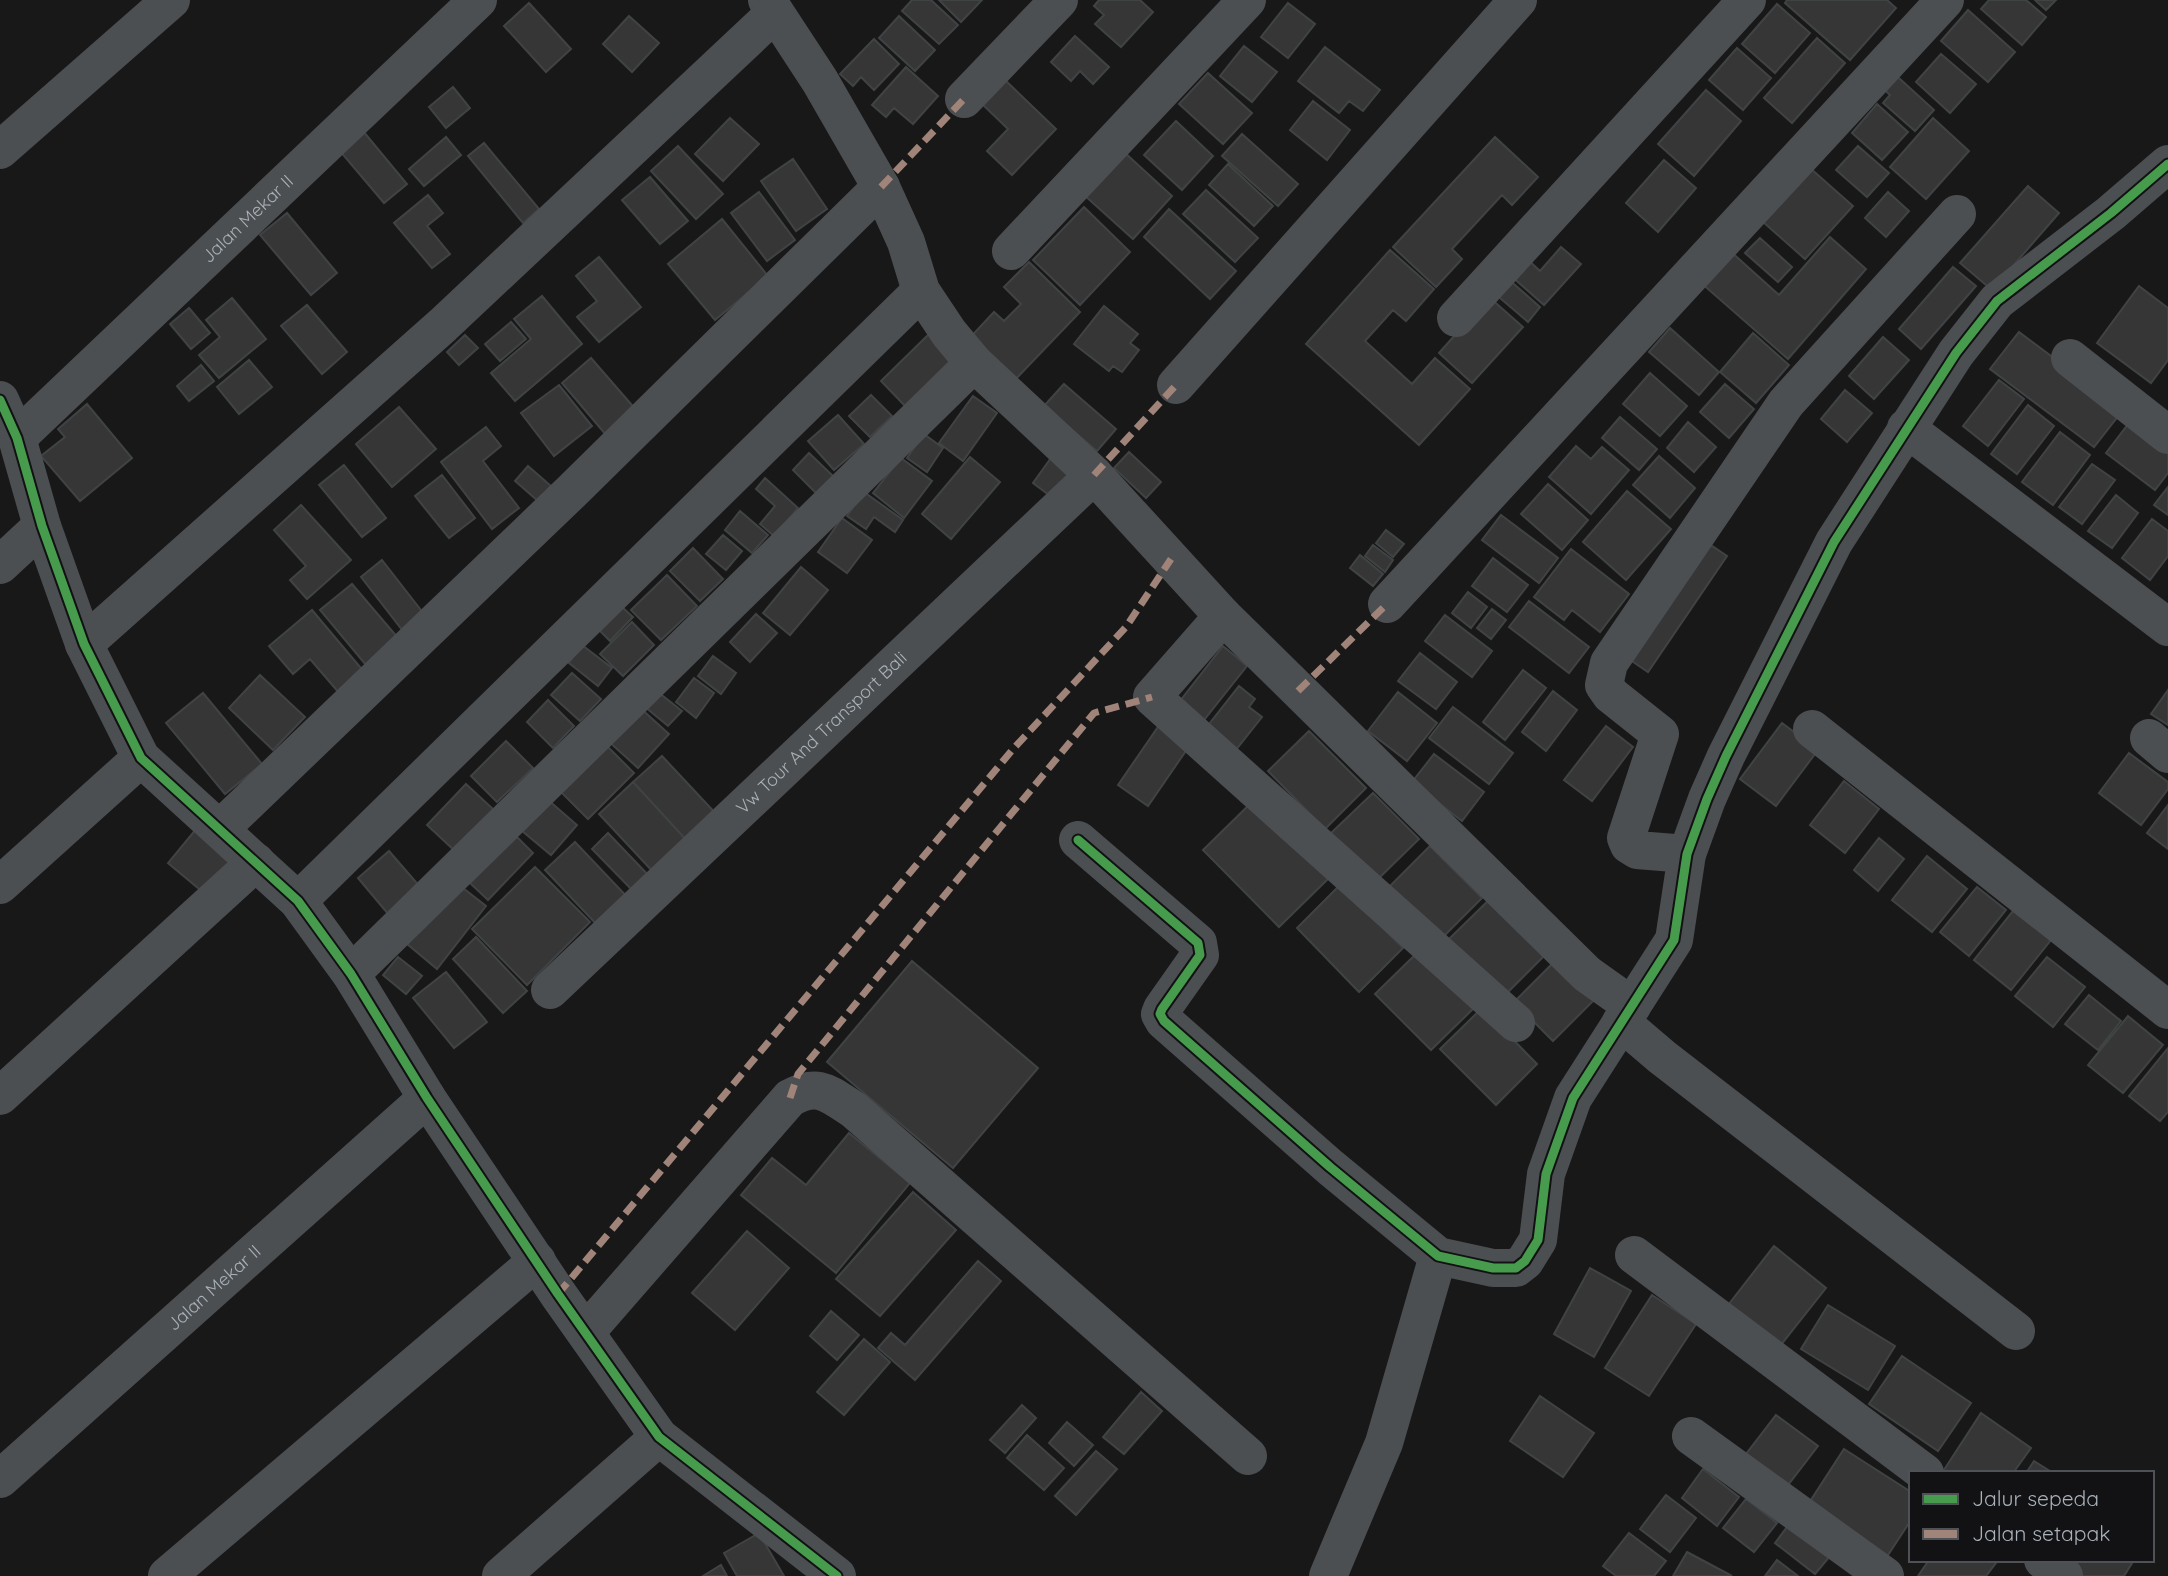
<svg xmlns="http://www.w3.org/2000/svg" width="2168" height="1576" font-family="Quicksand,sans-serif">
	<rect width="100%" height="100%" fill="#181818"/>
	<path fill="#363637" stroke="#404344" stroke-width="2" d="M912,0H931L958,25L939,44L902,11Z
		M939,0H982L961,22Z
		M1099,0H1140L1153,12L1121,47L1095,24L1104,15L1094,6Z
		M1787,0H1887L1896,8L1850,60L1785,3Z
		M1989,0H2026L2046,17L2022,45L1981,9Z
		M2035,0H2056L2046,10Z
		M529,3L571,49L546,72L504,26Z
		M1288,3L1315,24L1288,58L1261,37Z
		M1777,4L1810,33L1775,73L1742,44Z
		M1968,10L2015,52L1988,82L1941,41Z
		M629,16L659,43L632,72L603,44Z
		M899,16L935,50L915,71L879,38Z
		M1075,36L1109,67L1093,84L1080,71L1071,81L1051,62Z
		M1817,38L1845,63L1792,123L1764,98Z
		M874,39L899,64L874,90L861,77L853,86L840,74Z
		M1244,46L1277,72L1252,102L1220,76Z
		M1325,47L1380,90L1363,111L1349,101L1339,113L1298,81Z
		M1737,48L1771,78L1743,110L1709,80Z
		M1941,54L1976,84L1950,113L1916,82Z
		M906,67L938,96L913,124L894,108L886,117L872,105Z
		M1888,68L1934,110L1915,131L1883,103L1890,95L1876,82Z
		M1208,73L1252,113L1223,144L1179,104Z
		M1004,79L1056,129L1012,175L987,151L1008,129L981,103Z
		M453,87L470,108L446,128L429,107Z
		M1706,90L1741,121L1694,176L1658,144Z
		M1313,101L1350,130L1327,160L1290,130Z
		M1877,104L1908,132L1882,160L1852,133Z
		M730,118L759,144L723,181L695,154Z
		M1933,118L1969,151L1926,199L1890,167Z
		M1176,121L1213,156L1182,190L1144,155Z
		M363,131L407,184L384,203L339,150Z
		M1242,134L1298,184L1278,206L1222,156Z
		M446,137L461,155L424,186L409,169Z
		M1495,137L1538,177L1512,205L1502,195L1452,249L1462,259L1436,287L1393,247Z
		M484,143L539,209L523,223L468,156Z
		M678,146L723,194L696,219L651,171Z
		M1858,146L1889,173L1867,197L1836,170Z
		M1124,152L1172,196L1133,239L1084,195Z
		M793,159L827,209L796,231L761,181Z
		M1664,160L1696,188L1658,232L1626,203Z
		M1228,164L1273,206L1254,226L1209,185Z
		M1810,168L1853,206L1805,259L1763,222Z
		M650,177L688,221L660,244L622,200Z
		M2028,186L2059,213L1992,290L1960,263Z
		M1206,190L1258,238L1235,262L1183,214Z
		M759,192L795,240L767,261L731,213Z
		M1888,192L1909,211L1886,237L1865,218Z
		M428,195L443,213L427,226L450,254L432,268L394,223Z
		M1084,207L1130,252L1080,305L1033,260Z
		M1169,209L1236,271L1210,299L1144,237Z
		M287,213L337,273L311,295L260,235Z
		M722,219L768,276L715,320L668,264Z
		M1830,237L1866,269L1788,359L1700,282L1729,250L1779,295Z
		M1760,238L1792,267L1778,282L1745,253Z
		M1561,247L1581,264L1544,305L1511,276L1526,258L1540,271Z
		M1390,250L1434,289L1406,321L1393,310L1365,341L1412,384L1435,358L1470,389L1419,445L1306,344Z
		M599,257L641,307L599,342L577,317L597,301L576,276Z
		M1029,262L1080,312L1009,386L965,343L994,312L1004,321L1021,304L1004,287Z
		M1953,267L1976,286L1921,349L1899,329Z
		M1507,278L1540,307L1528,322L1494,293Z
		M2139,286L2168,308V360L2151,383L2097,343Z
		M542,296L582,344L515,401L491,373L531,339L514,319Z
		M1489,297L1523,327L1472,383L1439,353Z
		M232,298L266,339L219,378L199,355L220,337L206,320Z
		M307,305L347,352L322,374L281,326Z
		M1104,306L1138,334L1130,343L1139,350L1122,372L1113,366L1109,371L1074,344Z
		M189,308L210,333L191,349L170,324Z
		M511,322L526,339L500,361L485,344Z
		M1670,328L1719,372L1699,395L1649,352Z
		M2019,332L2123,410L2094,447L1990,369Z
		M1753,333L1789,365L1756,403L1720,372Z
		M929,334L955,362L907,408L881,381Z
		M465,335L478,348L459,365L447,352Z
		M1883,337L1909,360L1874,399L1849,376Z
		M591,358L637,411L607,436L562,383Z
		M249,360L272,387L239,414L217,387Z
		M201,365L214,381L189,401L177,386Z
		M1650,373L1687,406L1660,436L1623,404Z
		M1999,380L2024,399L1988,446L1963,426Z
		M1064,384L1116,429L1097,451L1044,406Z
		M1725,384L1754,409L1729,438L1700,412Z
		M559,385L592,426L554,456L521,413Z
		M1845,390L1872,413L1847,442L1821,419Z
		M871,395L892,416L870,437L849,416Z
		M973,396L997,413L963,461L939,443Z
		M87,404L132,458L80,501L41,456L65,437L58,429Z
		M2028,405L2054,426L2017,474L1991,454Z
		M399,407L436,449L392,487L356,444Z
		M838,415L864,444L834,470L808,441Z
		M1620,417L1657,449L1639,470L1602,438Z
		M1688,422L1716,447L1694,472L1667,448Z
		M2129,423L2168,453V473L2155,490L2106,453Z
		M486,427L501,446L483,461L519,508L492,529L441,462Z
		M2060,432L2090,455L2053,505L2022,482Z
		M924,434L943,448L927,472L907,458Z
		M1576,446L1591,459L1602,447L1629,470L1591,514L1549,477Z
		M1056,451L1077,466L1053,498L1033,483Z
		M1129,452L1161,482L1146,498L1114,468Z
		M809,453L833,476L816,493L793,470Z
		M1659,456L1695,488L1670,518L1633,485Z
		M970,457L1000,482L951,539L922,514Z
		M901,458L932,481L904,518L873,493Z
		M2092,464L2115,480L2082,524L2059,507Z
		M344,465L386,518L362,537L319,485Z
		M528,466L551,486L538,501L515,481Z
		M442,475L475,518L449,538L415,496Z
		M765,478L798,508L774,536L760,524L775,506L756,489Z
		M1548,484L1588,520L1562,550L1521,514Z
		M2168,487V515L2154,505Z
		M1627,491L1671,529L1626,580L1583,542Z
		M864,492L903,520L895,532L874,517L866,529L847,516Z
		M2116,495L2138,513L2112,548L2088,531Z
		M301,505L351,560L307,599L290,580L306,566L274,530Z
		M740,511L768,535L752,553L725,530Z
		M1501,515L1558,558L1539,583L1482,540Z
		M842,518L872,540L847,573L818,552Z
		M2152,519L2168,531V556L2150,580L2122,558Z
		M1386,530L1404,544L1393,557L1376,543Z
		M723,535L742,551L726,570L706,554Z
		M1705,541L1727,556L1648,672L1626,657Z
		M1373,545L1393,560L1385,572L1365,556Z
		M693,548L723,579L700,601L670,571Z
		M1571,549L1629,594L1600,632L1572,610L1564,620L1534,597Z
		M1360,555L1383,574L1373,586L1350,568Z
		M1493,558L1528,585L1507,612L1472,586Z
		M382,560L424,614L403,631L361,577Z
		M801,567L828,590L790,635L763,613Z
		M667,575L697,606L661,640L631,610Z
		M352,584L398,638L366,665L320,610Z
		M1468,592L1487,607L1471,628L1452,613Z
		M1529,601L1589,647L1569,673L1509,627Z
		M622,607L633,617L610,641L600,631Z
		M1492,609L1506,620L1491,639L1477,628Z
		M312,610L365,673L340,694L310,659L293,674L269,646Z
		M756,614L777,633L750,662L730,642Z
		M1445,615L1492,651L1472,677L1425,641Z
		M632,622L654,645L623,676L600,654Z
		M582,645L612,668L598,686L569,663Z
		M1223,646L1247,666L1200,725L1176,706Z
		M1420,653L1457,682L1436,709L1398,681Z
		M713,656L736,673L721,694L698,676Z
		M1523,670L1546,688L1505,740L1483,722Z
		M572,673L601,699L580,721L551,695Z
		M260,675L305,717L273,750L229,708Z
		M694,678L714,693L696,718L676,702Z
		M1239,686L1255,699L1249,707L1262,717L1231,756L1202,733Z
		M2168,690V725L2151,714Z
		M1553,691L1577,710L1546,751L1522,732Z
		M658,692L682,711L668,726L645,707Z
		M1398,692L1437,723L1407,761L1368,731Z
		M203,693L262,764L225,794L166,723Z
		M548,700L574,726L553,748L527,722Z
		M638,706L669,734L638,768L607,740Z
		M1453,707L1513,753L1489,784L1429,738Z
		M1782,723L1818,750L1776,806L1740,779Z
		M1160,724L1190,745L1148,806L1118,785Z
		M1606,726L1633,747L1592,801L1564,780Z
		M1309,731L1366,788L1325,829L1268,771Z
		M506,741L533,768L497,802L471,776Z
		M607,746L634,773L588,819L561,792Z
		M2129,753L2168,782V789L2141,825L2099,793Z
		M1434,754L1484,792L1462,821L1412,782Z
		M662,756L719,817L690,844L633,782Z
		M1844,781L1879,809L1845,853L1810,825Z
		M633,782L690,844L656,875L599,814Z
		M466,784L494,810L456,852L427,825Z
		M1373,793L1419,839L1376,881L1330,834Z
		M547,799L577,825L551,855L521,830Z
		M1252,802L1328,879L1279,927L1203,850Z
		M2168,805V849L2147,833Z
		M197,828L234,858L204,893L168,863Z
		M608,833L652,879L636,894L592,849Z
		M517,837L533,853L488,900L470,883Z
		M1879,838L1904,859L1878,891L1854,870Z
		M575,842L631,901L601,929L545,870Z
		M1430,846L1482,898L1441,939L1389,887Z
		M389,851L421,888L389,915L358,878Z
		M1927,856L1967,889L1932,932L1892,900Z
		M535,867L590,922L527,985L472,929Z
		M454,881L486,906L437,969L406,943Z
		M1340,885L1403,948L1359,992L1297,928Z
		M1977,887L2006,910L1969,956L1940,932Z
		M1494,895L1549,951L1505,995L1449,939Z
		M2013,911L2051,940L2011,990L1974,960Z
		M476,937L527,991L503,1013L453,959Z
		M1419,951L1475,1007L1431,1050L1375,994Z
		M398,957L422,976L406,994L383,975Z
		M2047,957L2085,987L2053,1027L2015,996Z
		M1558,958L1597,997L1553,1041L1514,1002Z
		M912,961L1038,1068L953,1168L827,1062Z
		M446,972L487,1022L454,1048L413,998Z
		M2089,995L2121,1021L2098,1050L2065,1024Z
		M1482,1008L1537,1064L1496,1105L1440,1049Z
		M2128,1016L2163,1045L2123,1093L2088,1065Z
		M2168,1048V1112L2160,1121L2129,1096Z
		M849,1133L910,1183L836,1273L741,1195L772,1158L806,1185Z
		M913,1192L956,1230L880,1316L836,1279Z
		M747,1231L789,1268L735,1330L692,1293Z
		M1774,1246L1826,1288L1777,1350L1725,1309Z
		M978,1261L1001,1281L915,1380L878,1348L891,1333L905,1345Z
		M1590,1268L1631,1291L1594,1357L1554,1334Z
		M1652,1295L1696,1324L1649,1396L1605,1368Z
		M1828,1305L1895,1346L1868,1390L1801,1349Z
		M831,1311L859,1335L837,1360L810,1336Z
		M864,1339L890,1362L844,1415L817,1392Z
		M1902,1356L1971,1403L1938,1451L1869,1404Z
		M1141,1392L1162,1411L1124,1454L1103,1437Z
		M1540,1396L1594,1433L1563,1477L1510,1441Z
		M1022,1405L1036,1418L1005,1453L990,1440Z
		M1981,1413L2031,1448L2013,1473H1942Z
		M1776,1415L1818,1446L1788,1485L1746,1454Z
		M1067,1422L1093,1445L1074,1466L1049,1443Z
		M1027,1435L1064,1468L1044,1490L1007,1458Z
		M1844,1449L1911,1492V1520L1886,1558L1807,1506Z
		M1096,1451L1117,1469L1076,1515L1055,1496Z
		M2034,1461L2053,1473H2026Z
		M1703,1469L1739,1497L1717,1526L1682,1498Z
		M1666,1495L1696,1518L1670,1552L1640,1529Z
		M1746,1499L1777,1523L1754,1552L1723,1528Z
		M1790,1523L1831,1555L1815,1574L1775,1543Z
		M759,1533L784,1576H737L724,1553Z
		M1629,1533L1666,1561L1654,1576H1616L1603,1566Z
		M1687,1552L1732,1576H1673Z
		M1777,1560L1798,1576H1765Z
		M1929,1560H1992L1996,1563L1986,1576H1918Z
		M2076,1560H2134L2124,1576H2081L2070,1570Z
		M721,1565L727,1576H703Z"/>
	<g fill="none" stroke-linecap="round" stroke-linejoin="round">
		<g stroke="#4c4f51" stroke-width="38">
			<path d="M767,0L820,81L881,187L906,242L921,291L949,333L974,363L1094,475L1223,616L1587,974L1632,1006"/>
			<path d="M964,99L1059,0"/>
			<path d="M0,150L171,0"/>
			<path d="M1011,251L1247,0"/>
			<path d="M1456,318L1747,0"/>
			<path d="M2070,358L2168,435"/>
			<path d="M1176,385L1518,0"/>
			<path d="M0,400L17,438L42,526L84,644L141,758L298,901L351,974L427,1098L558,1294L659,1437L837,1576"/>
			<path d="M1906,428L2168,627"/>
			<path id="s1" d="M17,438L478,0"/>
			<path d="M0,565L42,526"/>
			<path d="M1387,604L1945,0"/>
			<path d="M1223,616L1152,697L1516,1023"/>
			<path d="M84,644L443,325L775,13"/>
			<path d="M1812,729L2168,1010"/>
			<path d="M2149,738L2168,754"/>
			<path d="M221,828L571,492L881,187"/>
			<path d="M1078,840L1198,943L1200,955L1162,1009L1160,1014L1164,1021L1330,1167L1438,1256L1493,1268H1516L1525,1261L1538,1240L1546,1174L1573,1098L1674,940L1687,854L1707,799L1726,756L1834,542L1956,353L1997,301L2111,213L2168,164"/>
			<path d="M1687,854L1637,850L1629,845L1626,838L1660,734L1611,695L1604,685L1609,663L1786,403L1957,214"/>
			<path d="M0,885L141,758"/>
			<path d="M298,901L921,291"/>
			<path d="M351,974L974,363"/>
			<path id="s2" d="M550,990L1094,475"/>
			<path d="M1621,1022L1662,1057L2016,1331"/>
			<path d="M0,1096L256,862"/>
			<path d="M1634,1255L1925,1473"/>
			<path d="M586,1332L790,1098C819,1082 829,1094 854,1110L1248,1456"/>
			<path d="M1691,1436L1885,1576"/>
			<path id="s3" d="M0,1479L427,1098"/>
			<path d="M2043,1560L2064,1576"/>
			<path d="M167,1576L537,1261"/>
			<path d="M501,1576L659,1437"/>
			<path d="M1328,1576L1384,1443L1438,1256"/>
		</g>
		<path stroke="#a18479" stroke-width="7" stroke-dasharray="14 7" stroke-linecap="butt" d="M881,187L964,99
			M1094,475L1176,385
			M1298,691L1387,604
			M790,1098L798,1074L1094,713L1152,697
			M558,1294L1014,748L1126,627L1171,559"/>
		<defs>
			<path id="cycleway" d="M0,400L17,438L42,526L84,644L141,758L298,901L351,974L427,1098L558,1294L659,1437L837,1576
				M1078,840L1198,943L1200,955L1162,1009L1160,1014L1164,1021L1330,1167L1438,1256L1493,1268H1516L1525,1261L1538,1240L1546,1174L1573,1098L1674,940L1687,854L1707,799L1726,756L1834,542L1956,353L1997,301L2111,213L2168,164"/>
		</defs>
		<use href="#cycleway" stroke="#121214" stroke-width="13"/>
		<use href="#cycleway" stroke="#469c4c" stroke-width="9"/>
	</g>
	<g text-anchor="middle" stroke-width="5" stroke-linejoin="round" paint-order="stroke">
		<g font-size="18" fill="#a9b1b9" stroke="#121214">
			<text dy="6" stroke="none"><textPath href="#s1" startOffset="318">Jalan Mekar II</textPath></text>
			<text dy="6" stroke="none"><textPath href="#s2" startOffset="374">Vw Tour And Transport Bali</textPath></text>
			<text dy="6" stroke="none"><textPath href="#s3" startOffset="287">Jalan Mekar II</textPath></text>
		</g>
	</g>
	<rect x="1909" y="1471" width="245" height="91" fill="#121214" stroke="#4e5256" stroke-width="2"/>
	<rect x="1923" y="1494" width="35" height="10" fill="#469c4c" stroke="#4e5256" stroke-width="2"/>
	<text x="1972" y="1506" font-size="21" fill="#a9b1b9">Jalur sepeda</text>
	<rect x="1923" y="1529" width="35" height="10" fill="#a18479" stroke="#4e5256" stroke-width="2"/>
	<text x="1972" y="1541" font-size="21" fill="#a9b1b9">Jalan setapak</text>
</svg>
